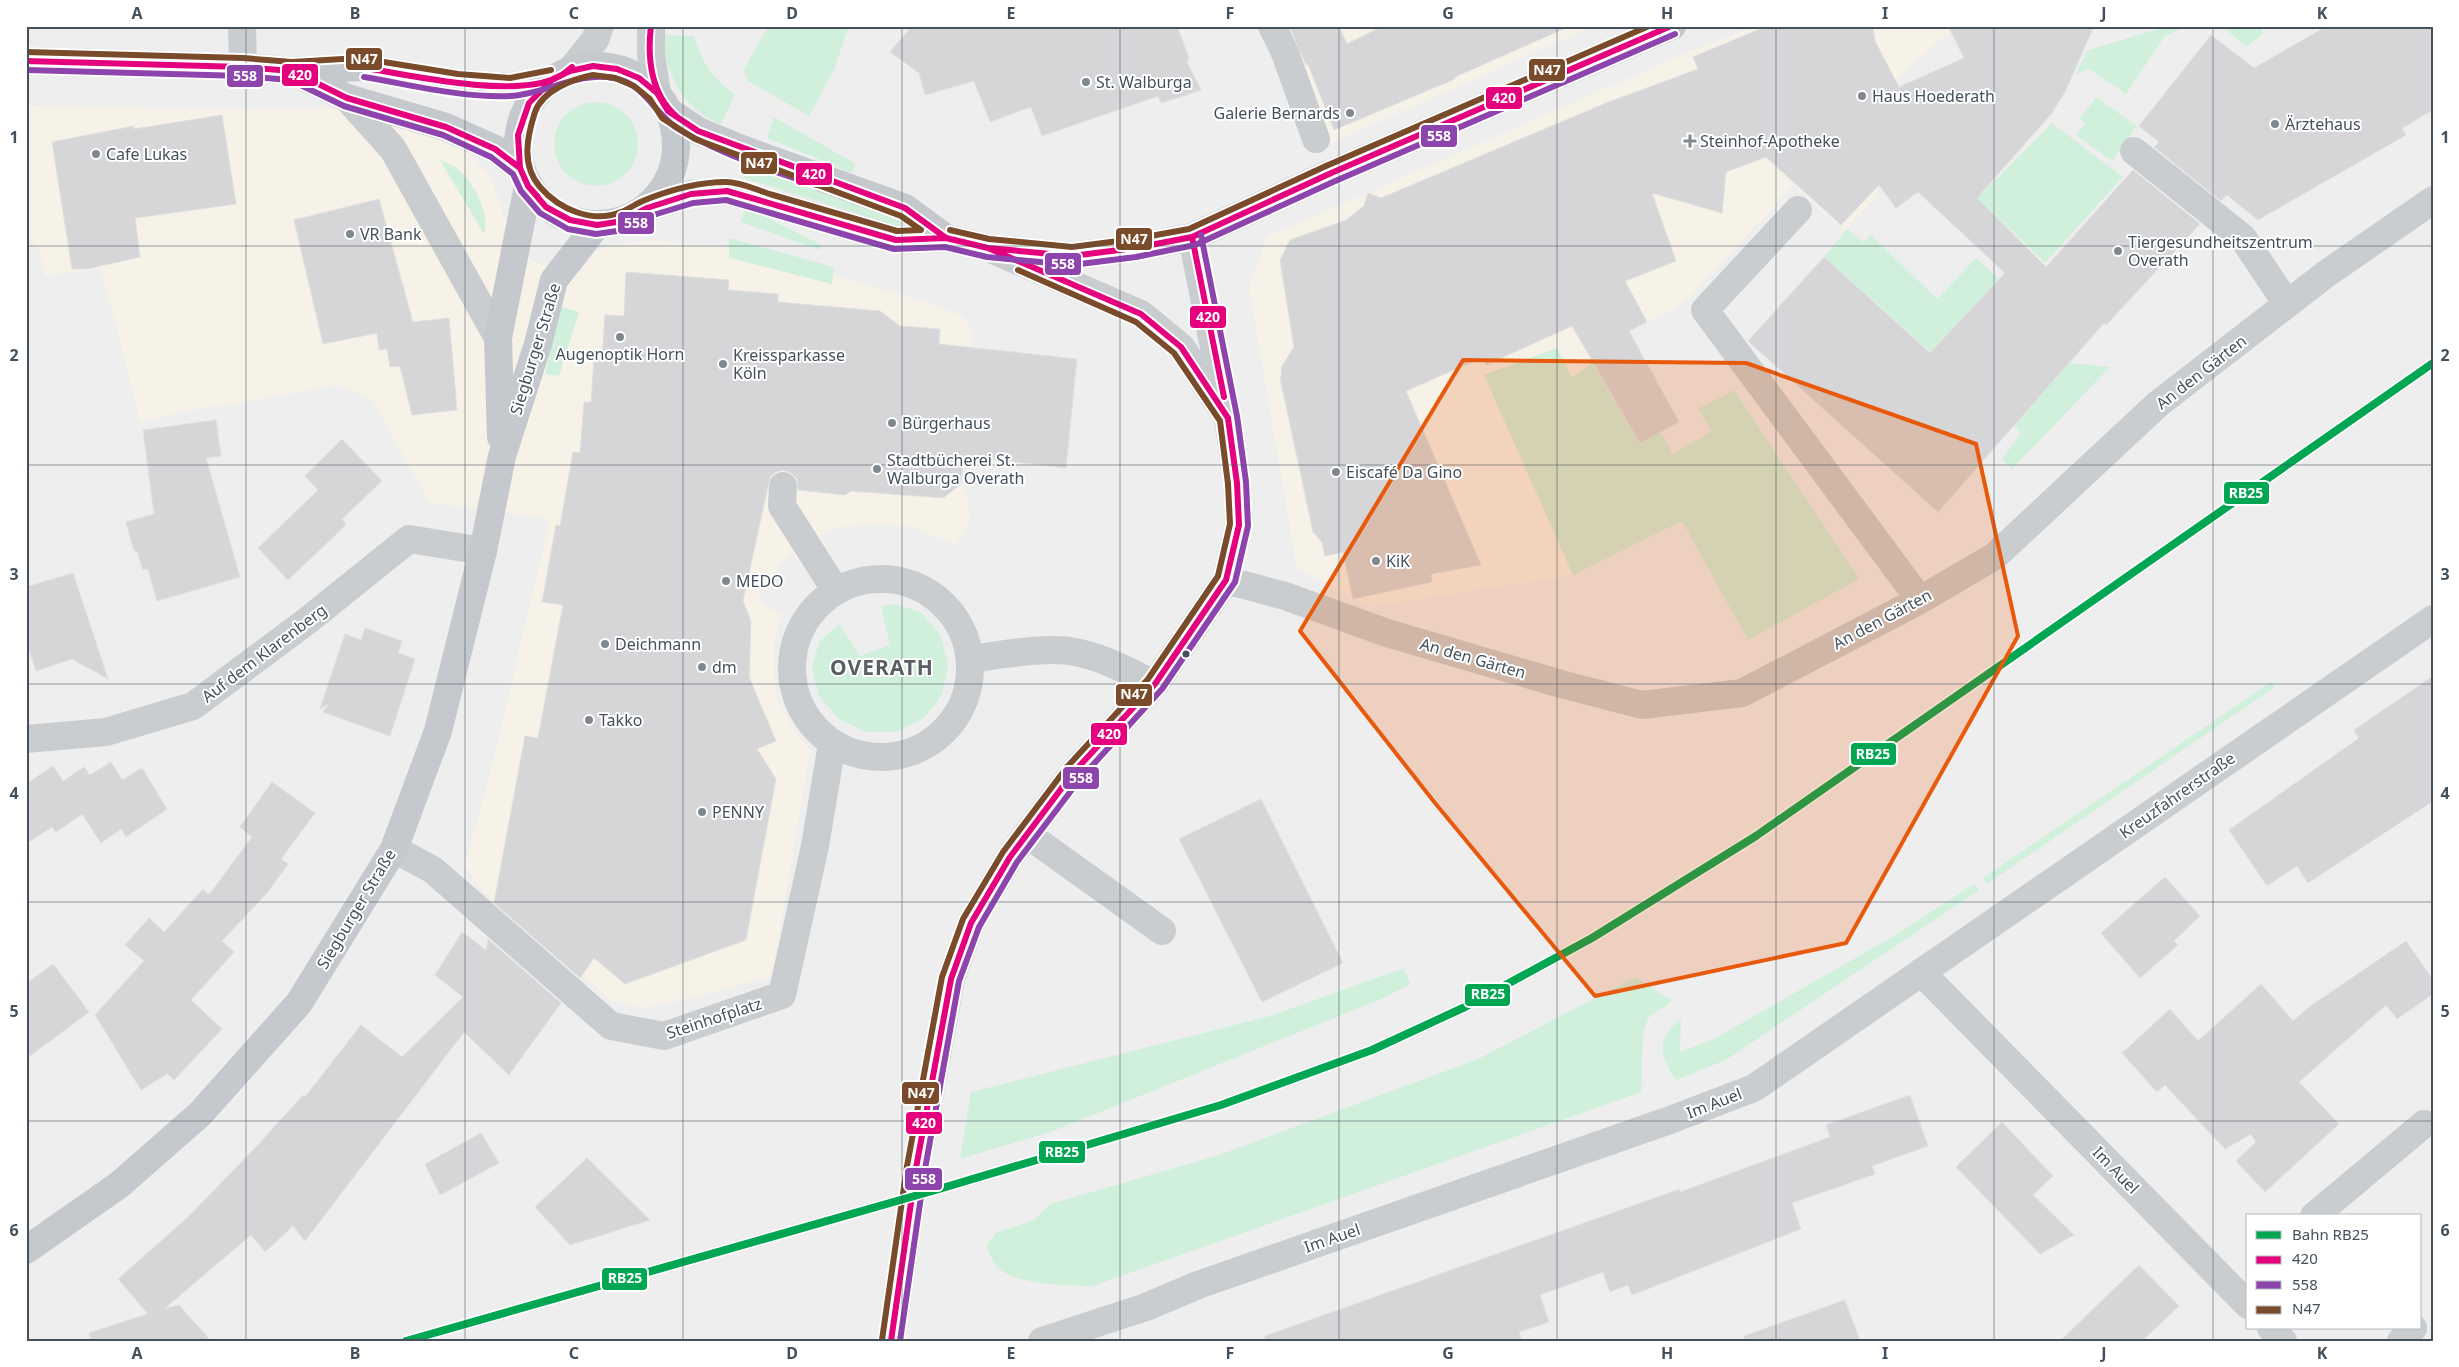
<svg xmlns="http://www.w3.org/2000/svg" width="2459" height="1367" font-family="'Noto Sans',sans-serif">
	<rect width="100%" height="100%" fill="#efeeee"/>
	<path fill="#f7f2e8" d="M1282,26H1593L1330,144Z
		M1757,26H1964L1944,36L1837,134L1878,194L1845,231L1793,185L1690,297L1667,313L1587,352L1592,363L1572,377L1557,348L1485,375L1573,575L1369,607L1297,568L1249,287L1267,237L1691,51Z
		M26,106L234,109L331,108L429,136L470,154L490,176L506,222L500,251L577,274L598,250L617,244L651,241L734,247L936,305L961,316L973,329L961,484L968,498L970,520L956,545L912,527L883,524L840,527L821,536L837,568L814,582L792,553L770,576L757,600L783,616L777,629L774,642L775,686L778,701L785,713L796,734L810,750L772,976L696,997L644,1008L611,1000L484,892L465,865L492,767L550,519L429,502L371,398L337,385L220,407L210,406L140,422L101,268L45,276L39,251L26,234Z"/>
	<path fill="#d0f0dc" d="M768,26H849L834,70L809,116L748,81L744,69Z
		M2168,26H2189L2165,36L2126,94L2089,69L2075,75L2088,50Z
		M2222,26H2260L2263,34L2246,47Z
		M662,35L694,36C701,61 714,80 735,95L721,124C682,109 666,74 662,35Z
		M2096,97L2137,126L2112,161L2076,135L2085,123L2079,119Z
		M554 144a42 42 0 1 1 84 0a42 42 0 1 1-84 0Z
		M774,117L856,164L852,173L767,138Z
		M2052,123L2123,177L2045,263L1977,198Z
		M440,160C444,162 450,164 454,166C472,178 491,213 484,234Z
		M748,165L904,217L900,227L744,178Z
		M744,211L761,215L822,245L820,250L741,222Z
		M1847,229L1863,242L1871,235L1937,299L1976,258L1999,279L1961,319L2014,369L2036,400L2069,363L2110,367L2012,469L2002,459L2021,433L1824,257Z
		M729,238L834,267L832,284L729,258Z
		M561,307L579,312L559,376L545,374Z
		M1557,348L1572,377L1592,363L1639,443L1660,432L1673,454L1712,431L1698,409L1734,390L1859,579L1748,640L1682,521L1573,575L1484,375Z
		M897,604L922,613L941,636L948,666L942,695L923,719L896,732H866L839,719L819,696L812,667L819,642L839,624L860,656L890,645L881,606Z
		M2271,682L2275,687L1987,884L1983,878Z
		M1974,884L1979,890L1726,1060L1676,1080C1658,1053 1656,1040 1681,1018L1680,1052L1714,1039L1894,936Z
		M1404,968L1410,984L1384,998L1053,1131L960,1159L971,1092L1270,1016Z
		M1636,977L1672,1001L1649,1017L1643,1033L1641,1092L1093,1286C1068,1286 1023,1285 1002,1271C994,1266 988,1253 987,1245L996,1233L1034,1220L1050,1204L1216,1156L1478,1059Z"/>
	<path fill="#d6d6d8" stroke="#e0e0e1" d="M912,26H1177L1189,58L1187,62L1201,90L1161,103L1158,96L1042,136L1031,107L990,122L974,81L925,95L919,73L890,52Z
		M1289,26H1339L1347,44L1383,26H1570L1455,77V79L1334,130L1308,64L1306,65Z
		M1767,26H1873L1875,41L1899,87L1964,58L1948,26H2094L2065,92L2052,113L1977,198L2046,267L2133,170L2200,224L2106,325L2104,323L1938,512L1748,341L1824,257L1930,353L2005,273L1918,192L1896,208L1879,185L1841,225L1766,157L1726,172L1722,213L1652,193L1676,261L1625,281L1647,322L1629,331L1679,422L1640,443L1572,326L1486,365L1483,357L1406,391L1481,565L1431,574L1432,582L1353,599L1343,552L1325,556L1322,542L1313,532L1280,378L1282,374L1281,368L1294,347L1280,260L1290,240L1346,220L1364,206L1368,193L1381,198L1606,103L1698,69L1693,57Z
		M2327,26H2433V110L2402,128L2406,135L2258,220L2227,195L2221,201L2154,147L2159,142L2139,126L2211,35L2254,68Z
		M222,115L236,204L135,218L140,257L87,269H72L52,142L134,126V129Z
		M379,199L413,322L449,318L457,410L412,415L400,366L390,367L387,349L379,350L377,333L323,344L294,220Z
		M626,272L729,280L728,290L778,294V302L880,311L900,326L940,329L939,344L1077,359L1066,468L964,456L961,484L943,498L851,491L845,495L798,490L797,479L791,473L783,470L776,472L770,477L743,601L751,621L749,677L776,741L757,749L776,779L746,940L625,984L594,958L580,978L494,903L525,736L538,738L563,605L542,602L556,525L560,526L573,452L580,453L584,402H591L594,358L602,359L605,315L624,316Z
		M216,420L221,456L206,458L240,577L157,601L148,569L143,570L137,551H134L126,522L154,514L143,430Z
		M342,439L382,481L342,519L346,525L288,580L258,548L318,490L305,476Z
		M73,573L108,679L72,659L36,671L26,640V587Z
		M365,628L402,641L398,653L415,659L390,736L323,712L330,703L320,709L345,634L361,640Z
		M2433,676V801L2308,883L2297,866L2267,886L2229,830L2359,738L2354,730Z
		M111,762L122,780L142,768L167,809L126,837L121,829L101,843L82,814L56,832L52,827L26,844V784L53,766L63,781L84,767L90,775Z
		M272,782L315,813L281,859L288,864L267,893L222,941L234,952L191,1000L222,1029L174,1080L167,1074L141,1090L95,1015L144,961L125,945L149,918L164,932L203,889L209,895L252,837L240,827Z
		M1261,799L1343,963L1262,1002L1179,839Z
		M2165,877L2200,916L2174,941L2178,945L2140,978L2101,933Z
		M462,932L486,950L488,939L561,1003L509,1075L464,1032L305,1241L293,1226L265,1252L251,1235L164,1309L179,1305L211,1341H91L89,1333L148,1314L118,1279L188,1217L256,1147L303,1095L305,1097L361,1025L402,1057L463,997L435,975Z
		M2406,941L2433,980V994L2397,1019L2386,1005L2299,1082L2339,1124L2265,1192L2236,1161L2256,1142L2251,1134L2225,1149L2165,1085L2157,1092L2122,1053L2170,1009L2198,1041L2261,984L2293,1021L2309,1007Z
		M53,964L89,1012L26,1059V984Z
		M1910,1095L1928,1146L1872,1166L1875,1174L1792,1203L1801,1229L1632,1295L1628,1285L1610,1292L1603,1272L1540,1295L1549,1322L1519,1332L1522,1341H1265V1336L1341,1309L1680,1189V1192L1830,1137L1826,1125Z
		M2002,1122L2053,1176L2033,1195L2074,1235L2040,1254L1956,1167Z
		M481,1133L499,1163L440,1195L425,1164Z
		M587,1158L650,1220L570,1245L535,1207Z
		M2139,1265L2179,1306L2142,1341H2060Z
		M1845,1300L1860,1341H1745L1744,1336Z"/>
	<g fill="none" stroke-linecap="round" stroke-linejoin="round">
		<path stroke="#cacdcf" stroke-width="28" d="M242,26L243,67
			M651,26V55L657,93
			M1272,26L1285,53L1316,139
			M570,71L595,40L600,26
			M347,98L393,149L498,338
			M2134,151L2243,238L2287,304
			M1798,210L1705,310L1920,600
			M995,251L1141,314L1181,347L1220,406
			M783,486L782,506L836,591
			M792 668a89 89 0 1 1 178 0a89 89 0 1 1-178 0Z
			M1226,580L1285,596L1387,633L1561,684L1642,705L1742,693L1920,600L1995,556L2158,404L2326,274L2433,200
			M970,659C1001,655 1046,646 1075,652C1103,657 1129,672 1155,684
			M26,739L106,732L193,706L307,621L409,539L483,551
			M1028,835L1162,931
			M394,849L433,870L611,1026L664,1036L782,995L815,846L832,744
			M1921,972L2248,1305
			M2314,1216L2424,1124
			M2271,1328L2283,1341
			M891,1341L916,1168L951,979L971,923L1010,857L1073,773L1155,684L1226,580L1239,525L1237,483L1228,418L1192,237
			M1042,1341L1146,1307L1198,1285L1670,1120L1754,1088L2433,619
			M2401,1341L2413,1328"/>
		<path stroke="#c5c9cd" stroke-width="28" d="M26,61L243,67L292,71L359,67L457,83L510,87L553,79
			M518 145a79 79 0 1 1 158 0a79 79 0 1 1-158 0Z
			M293,72L347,98L446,127L495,149L520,168
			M668,111L698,131L739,148L905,208L946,238
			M647,208L691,194L727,191L896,240L946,238L988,248L1072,256L1135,248L1192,237L1329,174L1672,26
			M501,437L498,338L528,186
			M26,1250L119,1185L200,1114L299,1003L394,849L438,731L483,551L502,456L538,344L554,280L597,225"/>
		<defs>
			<path id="bus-1" d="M651,26C647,58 651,94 676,116
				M26,61L243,67L292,71L347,98L446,127L495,149L520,168L528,186L538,197
				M593,66L617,69L639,78L657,93L668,111L698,131L905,208L946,238L896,240L727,191L691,194L647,208L623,221L597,225L570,220L546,207L528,186L520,168L518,135L529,103L553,79L570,71Z
				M366,68C412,76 514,98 556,78C562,76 567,71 572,67
				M1192,237L1224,397
				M946,238L988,248
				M988,248L1072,256L1135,248L1192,237L1329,174L1671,26
				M891,1341L916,1168L951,979L971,923L1010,857L1073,773L1155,684L1226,580L1239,525L1237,483L1228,418L1181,347L1141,314L988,248"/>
			<path id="bus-2" d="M26,70L243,76L290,80L344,106L443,135L491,157L513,174L521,191L540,213L568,229L596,234L624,230L650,216L693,203L726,200L894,249L945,247L987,257L1072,265L1136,257L1195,245L1333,182L1675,34
				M364,77C412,85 462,98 510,96C546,94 578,71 614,78C646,84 654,115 680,130C723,155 769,170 816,185
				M900,1341L925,1169L959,981L979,927L1017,862L1080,779L1162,689L1235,582L1248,526L1246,482L1237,416L1201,235"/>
			<path id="bus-3" d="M26,52L243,58L292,62L359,58L458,74L510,78L551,70
				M593,75L615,78L634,86L650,99L662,118L695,139L901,216L921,230L897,231C856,219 815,207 773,195C759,191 741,182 726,182C698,182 670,190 645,200C637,203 629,209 621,212C592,224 559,209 540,187C521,165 527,137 535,112C543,90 573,79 593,75Z
				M950,230L989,239L1072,247L1134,239L1189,229L1326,166L1649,26
				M882,1340L907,1166L942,977L963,919L1003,852L1067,767L1148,679L1218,576L1230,524L1228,484L1220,421L1174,353L1136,322L1018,270"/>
		</defs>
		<use href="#bus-1" stroke="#fff" stroke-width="10"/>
		<use href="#bus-2" stroke="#fff" stroke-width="10"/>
		<use href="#bus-3" stroke="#fff" stroke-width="10"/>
		<use href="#bus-1" stroke="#e5007d" stroke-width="6"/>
		<use href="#bus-2" stroke="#8e44ad" stroke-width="6"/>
		<use href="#bus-3" stroke="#7a4b2a" stroke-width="6"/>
		<defs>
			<path id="rail-1" d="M406,1341L939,1189L1221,1105L1372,1050L1465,1007L1592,938L1756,836L2433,363"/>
		</defs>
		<use href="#rail-1" stroke="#fff" stroke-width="11"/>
		<use href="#rail-1" stroke="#00a651" stroke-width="8"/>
	</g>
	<path fill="#e8590c" fill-opacity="0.2" stroke="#e8590c" stroke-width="4" stroke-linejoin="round" d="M1463,360L1746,363L1976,444L2018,636L1846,943L1595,996L1435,803L1300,631Z"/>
	<path fill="none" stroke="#44515c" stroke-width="1" stroke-opacity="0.55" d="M246,26V1341M465,26V1341M683,26V1341M902,26V1341M1120,26V1341M1339,26V1341M1557,26V1341M1776,26V1341M1994,26V1341M2213,26V1341M26,246H2433M26,465H2433M26,684H2433M26,902H2433M26,1121H2433"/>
	<g fill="#80888f" stroke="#fff" stroke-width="2">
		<circle cx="1086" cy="82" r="5"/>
		<circle cx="1862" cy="96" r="5"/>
		<circle cx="1350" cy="113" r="5"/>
		<circle cx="2275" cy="124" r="5"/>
		<path d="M1687.5 133.5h5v5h5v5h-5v5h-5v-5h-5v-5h5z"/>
		<circle cx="96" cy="154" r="5"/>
		<circle cx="350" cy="234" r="5"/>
		<circle cx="2118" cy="251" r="5"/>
		<circle cx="620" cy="337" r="5"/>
		<circle cx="723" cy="364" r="5"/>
		<circle cx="892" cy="423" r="5"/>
		<circle cx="877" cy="469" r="5"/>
		<circle cx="1336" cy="472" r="5"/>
		<circle cx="1376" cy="561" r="5"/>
		<circle cx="726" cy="581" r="5"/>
		<circle cx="605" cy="644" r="5"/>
		<circle cx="702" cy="667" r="5"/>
		<circle cx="589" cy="720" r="5"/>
		<circle cx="702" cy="812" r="5"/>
	</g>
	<circle fill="#44515c" stroke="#fff" stroke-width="2" cx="1186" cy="654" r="4.5"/>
	<g text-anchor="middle" stroke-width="4" stroke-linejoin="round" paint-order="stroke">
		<g font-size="16" fill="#44515c" stroke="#fff" text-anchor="start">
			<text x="1096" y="88">St. Walburga</text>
			<text x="1872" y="102">Haus Hoederath</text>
			<text x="1340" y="119" text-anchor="end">Galerie Bernards</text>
			<text x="2285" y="130">Ärztehaus</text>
			<text x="1700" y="147">Steinhof-Apotheke</text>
			<text x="106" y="160">Cafe Lukas</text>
			<text x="360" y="240">VR Bank</text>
			<text x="2128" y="248">Tiergesundheitszentrum<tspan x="2128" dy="18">Overath</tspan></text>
			<text x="620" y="360" text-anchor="middle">Augenoptik Horn</text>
			<text x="733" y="361">Kreissparkasse<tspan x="733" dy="18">Köln</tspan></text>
			<text x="902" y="429">Bürgerhaus</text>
			<text x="887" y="466">Stadtbücherei St.<tspan x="887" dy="18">Walburga Overath</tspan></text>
			<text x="1346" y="478">Eiscafé Da Gino</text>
			<text x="1386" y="567">KiK</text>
			<text x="736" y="587">MEDO</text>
			<text x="615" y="650">Deichmann</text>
			<text x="712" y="673">dm</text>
			<text x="599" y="726">Takko</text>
			<text x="712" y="818">PENNY</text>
		</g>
		<g font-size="16" fill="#44515c" stroke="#fff">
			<text transform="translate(535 349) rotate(-73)" y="6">Siegburger Straße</text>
			<text transform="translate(2201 372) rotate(-38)" y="6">An den Gärten</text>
			<text transform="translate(1882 619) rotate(-28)" y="6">An den Gärten</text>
			<text transform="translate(264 653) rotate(-37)" y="6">Auf dem Klarenberg</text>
			<text transform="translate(1473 658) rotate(16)" y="6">An den Gärten</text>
			<text transform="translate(2177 795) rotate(-35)" y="6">Kreuzfahrerstraße</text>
			<text transform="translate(356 909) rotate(-59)" y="6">Siegburger Straße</text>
			<text transform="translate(714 1018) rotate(-18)" y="6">Steinhofplatz</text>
			<text transform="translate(1714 1103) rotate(-21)" y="6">Im Auel</text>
			<text transform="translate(2116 1170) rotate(46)" y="6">Im Auel</text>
			<text transform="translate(1332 1238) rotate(-19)" y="6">Im Auel</text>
		</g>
		<g font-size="21" font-weight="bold" letter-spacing="1" fill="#595e63" stroke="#fff">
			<text x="882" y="675">OVERATH</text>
		</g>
	</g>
	<g stroke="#fff" stroke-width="2">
		<rect x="345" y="47" width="38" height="24" rx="5" fill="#7a4b2a"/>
		<rect x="1528" y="58" width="38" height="24" rx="5" fill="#7a4b2a"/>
		<rect x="281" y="63" width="38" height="24" rx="5" fill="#e5007d"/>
		<rect x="226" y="64" width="38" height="24" rx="5" fill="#8e44ad"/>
		<rect x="1485" y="86" width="38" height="24" rx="5" fill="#e5007d"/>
		<rect x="1420" y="124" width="38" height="24" rx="5" fill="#8e44ad"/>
		<rect x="740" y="151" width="38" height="24" rx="5" fill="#7a4b2a"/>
		<rect x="795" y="162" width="38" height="24" rx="5" fill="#e5007d"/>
		<rect x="617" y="211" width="38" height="24" rx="5" fill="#8e44ad"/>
		<rect x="1115" y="227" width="38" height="24" rx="5" fill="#7a4b2a"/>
		<rect x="1044" y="252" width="38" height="24" rx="5" fill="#8e44ad"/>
		<rect x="1189" y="305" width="38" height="24" rx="5" fill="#e5007d"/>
		<rect x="2223" y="481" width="47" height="24" rx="5" fill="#00a651"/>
		<rect x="1115" y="683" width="38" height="24" rx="5" fill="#7a4b2a"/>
		<rect x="1090" y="722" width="38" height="24" rx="5" fill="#e5007d"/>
		<rect x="1850" y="742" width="47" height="24" rx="5" fill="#00a651"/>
		<rect x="1062" y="766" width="38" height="24" rx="5" fill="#8e44ad"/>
		<rect x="1464" y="983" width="47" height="24" rx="5" fill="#00a651"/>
		<rect x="901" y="1081" width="39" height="24" rx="5" fill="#7a4b2a"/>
		<rect x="905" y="1111" width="38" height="24" rx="5" fill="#e5007d"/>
		<rect x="1038" y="1140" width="48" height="24" rx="5" fill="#00a651"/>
		<rect x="904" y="1167" width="39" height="24" rx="5" fill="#8e44ad"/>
		<rect x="601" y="1267" width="47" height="24" rx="5" fill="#00a651"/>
	</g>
	<g font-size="14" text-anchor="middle" font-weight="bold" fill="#fff">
		<text x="364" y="64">N47</text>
		<text x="1547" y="75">N47</text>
		<text x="300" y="80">420</text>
		<text x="245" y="81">558</text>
		<text x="1504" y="103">420</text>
		<text x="1439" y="141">558</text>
		<text x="759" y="168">N47</text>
		<text x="814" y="179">420</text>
		<text x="636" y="228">558</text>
		<text x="1134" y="244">N47</text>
		<text x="1063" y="269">558</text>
		<text x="1208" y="322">420</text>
		<text x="2246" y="498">RB25</text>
		<text x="1134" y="699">N47</text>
		<text x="1109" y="739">420</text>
		<text x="1873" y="759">RB25</text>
		<text x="1081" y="783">558</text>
		<text x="1488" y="999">RB25</text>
		<text x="921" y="1098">N47</text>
		<text x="924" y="1128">420</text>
		<text x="1062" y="1157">RB25</text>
		<text x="924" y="1184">558</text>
		<text x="625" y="1283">RB25</text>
	</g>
	<rect width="2459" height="1367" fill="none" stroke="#ffffff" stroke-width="55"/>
	<rect x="2246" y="1214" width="175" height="115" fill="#ffffff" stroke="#b4b9be"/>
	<rect x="2256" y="1231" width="25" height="8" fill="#00a651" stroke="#b4b9be"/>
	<text x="2292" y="1240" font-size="15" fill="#44515c">Bahn RB25</text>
	<rect x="2256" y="1256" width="25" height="8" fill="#e5007d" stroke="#b4b9be"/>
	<text x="2292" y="1264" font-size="15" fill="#44515c">420</text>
	<rect x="2256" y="1281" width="25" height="8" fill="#8e44ad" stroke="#b4b9be"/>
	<text x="2292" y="1290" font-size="15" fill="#44515c">558</text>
	<rect x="2256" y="1306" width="25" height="8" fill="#7a4b2a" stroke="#b4b9be"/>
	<text x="2292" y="1314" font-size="15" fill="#44515c">N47</text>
	<rect x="28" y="28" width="2404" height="1312" fill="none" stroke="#44515c" stroke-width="2"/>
	<g font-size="16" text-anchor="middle" font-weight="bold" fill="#44515c">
		<text x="137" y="19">A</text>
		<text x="355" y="19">B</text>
		<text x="574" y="19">C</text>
		<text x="792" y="19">D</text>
		<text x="1011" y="19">E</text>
		<text x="1230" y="19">F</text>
		<text x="1448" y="19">G</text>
		<text x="1667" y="19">H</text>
		<text x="1885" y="19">I</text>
		<text x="2104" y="19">J</text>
		<text x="2322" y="19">K</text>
		<text x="14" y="143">1</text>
		<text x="2445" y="143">1</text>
		<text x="14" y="361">2</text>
		<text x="2445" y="361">2</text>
		<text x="14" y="580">3</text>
		<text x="2445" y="580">3</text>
		<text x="14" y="799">4</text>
		<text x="2445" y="799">4</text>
		<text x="14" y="1017">5</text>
		<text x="2445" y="1017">5</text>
		<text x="14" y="1236">6</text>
		<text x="2445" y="1236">6</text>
		<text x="137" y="1359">A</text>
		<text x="355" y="1359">B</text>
		<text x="574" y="1359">C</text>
		<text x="792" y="1359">D</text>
		<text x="1011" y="1359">E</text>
		<text x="1230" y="1359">F</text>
		<text x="1448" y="1359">G</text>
		<text x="1667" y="1359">H</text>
		<text x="1885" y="1359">I</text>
		<text x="2104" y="1359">J</text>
		<text x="2322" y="1359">K</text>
	</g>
</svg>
